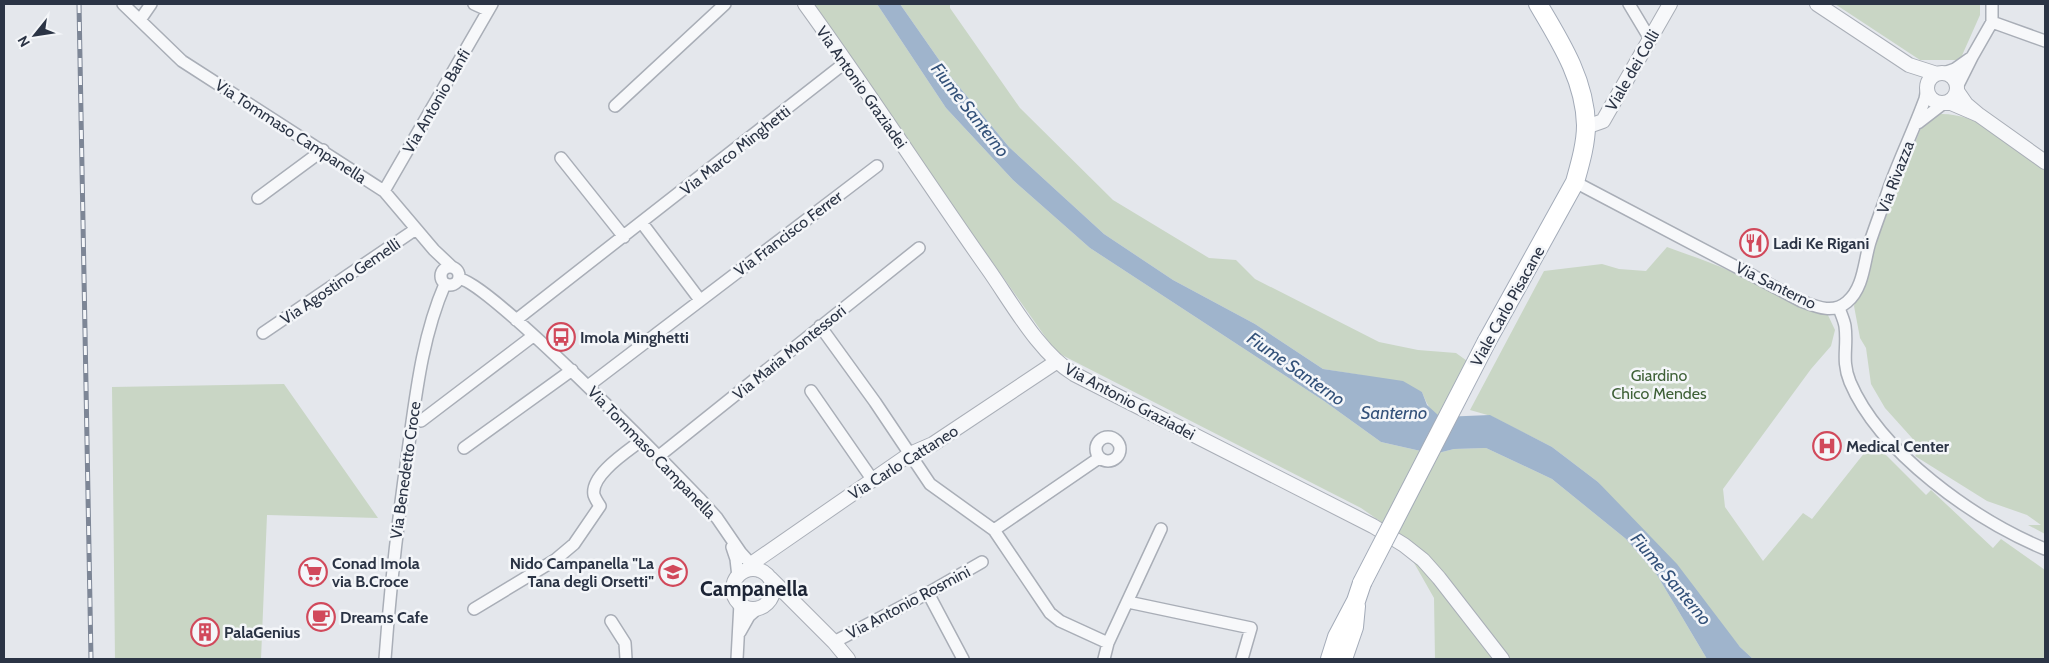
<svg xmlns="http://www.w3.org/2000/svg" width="2049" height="663" font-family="Cabin,sans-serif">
	<rect width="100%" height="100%" fill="#e4e7ec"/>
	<path fill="#c9d6c5" d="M810,4H877L946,108L1013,180L1090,248L1324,401L1381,442L1434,454L1454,449L1486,448L1552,479L1626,539L1657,575L1707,659H1435L1434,598L1397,533L1361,508L1056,352Z
		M900,4H950V8L1020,108L1113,200L1209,258L1236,260L1255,279L1379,342L1418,350L1456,353L1470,363L1442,417C1430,413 1426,402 1422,392L1361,375L1323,369L1255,324L1173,280L1104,234L1009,147L951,77Z
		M1835,4H1980V15L1960,60H1920Z
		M1940,114C1981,113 2016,147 2045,171V534L2028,525H2041L2027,515L1987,501L1915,456L1921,448L1885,408L1871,384L1866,348L1860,338L1854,306L1875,243L1921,128Z
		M1667,247C1688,255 1711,262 1732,272C1763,287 1792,306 1827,313L1835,330L1831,346L1811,369L1723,489L1725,507L1763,561L1803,513L1812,519L1873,442L1926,495L1931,490L1993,548L2001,539L2045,570V659H1753L1740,647L1598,482L1552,447L1491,416L1470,410L1544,271L1602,264L1619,269L1646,271Z
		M284,384L378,518L267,515L261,659H115L112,387Z"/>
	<path fill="#9fb4cc" d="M877,4H900L951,77L1009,147L1104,234L1173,280L1255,324L1323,369L1403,381L1422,392L1427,405L1438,415L1442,417L1490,415L1552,447L1598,482L1677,564L1740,647L1753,659H1707L1657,575L1626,539L1552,479L1486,448L1454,449L1434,454L1381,442L1324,401L1090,248L1013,180L946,108Z"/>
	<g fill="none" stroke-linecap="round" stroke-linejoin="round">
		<defs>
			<path id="minor" d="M123,4L182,61L384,191L434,250L452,267
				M474,4L487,10
				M1629,4L1650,39
				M140,20L151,4
				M1992,22L2045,41
				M1972,57L1992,22V4
				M1941,74L1955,69L1972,57L1957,87
				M615,106L725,4
				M1918,123L1944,103
				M561,158L624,237
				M1575,182L1801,301C1817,307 1833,314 1847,302C1864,288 1864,261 1870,242C1876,224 1883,206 1889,188C1900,158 1914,129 1925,99L1927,88
				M384,191L492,4
				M258,198L323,150
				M642,223L700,300
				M441 276a9 9 0 1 1 18 0a9 9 0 1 1-18 0Z
				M459,279C484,277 671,469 699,498L717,518L741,553L751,564
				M1839,308C1841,314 1844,320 1845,326C1848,347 1841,360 1850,382C1880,453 1975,520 2045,549
				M516,320L846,62
				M820,326L875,402L930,484L994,530L1050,613L1060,621L1108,643
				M263,333L416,229
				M588,386L877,166
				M811,391L872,479
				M421,421L533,336
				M1096 449a12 12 0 1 1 24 0a12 12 0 1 1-24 0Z
				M464,448L572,370
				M659,456L919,248
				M994,530L1099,458
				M732,547L736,559L738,577
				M928,593L963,659
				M1128,602L1251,628L1242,659
				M474,609L555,560L574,544L600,506C598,503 595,498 594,495C590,475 628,451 642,440
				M611,621L625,643L626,659
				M740,632L749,616L757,609
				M834,642L928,593L982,562
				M385,659C390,589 398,520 408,451C416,394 422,337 445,284
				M737,659L740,603
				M1104,659L1108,643L1161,529"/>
			<path id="tertiary" d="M805,4C868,91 926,181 988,269C1012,303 1039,353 1074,374L1373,526L1404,545L1423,560L1439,578L1502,659
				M1817,4L1909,65L1937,74
				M1927 88a15 15 0 1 1 30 0a15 15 0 1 1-30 0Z
				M1945,103H1951L1979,115L1966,104L1957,91
				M1979,115L2045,162
				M1586,127L1603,121L1670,4
				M733 589a20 20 0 1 1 40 0a20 20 0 1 1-40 0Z
				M759,570L751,564L910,454L933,444L1056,362
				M770,578L834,642L848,659"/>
			<path id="primary" d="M1487,341L1575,182C1580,164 1586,144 1586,125C1585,80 1560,41 1538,4
				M1330,659L1337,637L1356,601L1362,583
				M1343,659L1354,627L1356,606"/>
		</defs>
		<use href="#minor" stroke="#a9aeb7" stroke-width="14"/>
		<use href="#tertiary" stroke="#a9aeb7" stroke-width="16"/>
		<use href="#primary" stroke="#a3abb8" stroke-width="20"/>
		<use href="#minor" stroke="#f7f8fa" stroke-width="11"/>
		<use href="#tertiary" stroke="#f7f8fa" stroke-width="14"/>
		<use href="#primary" stroke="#fff" stroke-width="18"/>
		<defs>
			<path id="rail" d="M79,4L91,659"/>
		</defs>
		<use href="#rail" stroke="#7d8696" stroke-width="5"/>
		<use href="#rail" stroke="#f4f6f9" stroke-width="3" stroke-dasharray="9" stroke-linecap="butt"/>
		<defs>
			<path id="primary-bridge" d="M1362,583L1487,341"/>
		</defs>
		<use href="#primary-bridge" stroke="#a3abb8" stroke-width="20" stroke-linecap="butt"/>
		<use href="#primary-bridge" stroke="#fff" stroke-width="18"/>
	</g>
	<defs>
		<symbol id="restaurant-ring" viewBox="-11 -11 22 22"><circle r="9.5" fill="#f4f6f9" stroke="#d1495b" stroke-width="1.5"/><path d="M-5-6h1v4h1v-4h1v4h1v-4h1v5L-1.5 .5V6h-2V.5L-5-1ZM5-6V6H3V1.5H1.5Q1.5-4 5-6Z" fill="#d1495b"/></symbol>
		<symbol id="bus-ring" viewBox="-11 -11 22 22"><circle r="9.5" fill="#f4f6f9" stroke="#d1495b" stroke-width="1.5"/><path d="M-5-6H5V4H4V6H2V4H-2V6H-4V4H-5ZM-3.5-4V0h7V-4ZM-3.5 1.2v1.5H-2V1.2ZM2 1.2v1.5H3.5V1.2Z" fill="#d1495b"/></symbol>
		<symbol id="hospital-ring" viewBox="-11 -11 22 22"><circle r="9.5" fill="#f4f6f9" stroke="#d1495b" stroke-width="1.5"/><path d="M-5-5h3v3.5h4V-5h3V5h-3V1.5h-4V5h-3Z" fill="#d1495b"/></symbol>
		<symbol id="supermarket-ring" viewBox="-11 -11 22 22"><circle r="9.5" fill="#f4f6f9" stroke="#d1495b" stroke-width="1.5"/><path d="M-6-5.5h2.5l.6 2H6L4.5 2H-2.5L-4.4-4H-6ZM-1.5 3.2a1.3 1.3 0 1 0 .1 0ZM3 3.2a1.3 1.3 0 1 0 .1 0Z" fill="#d1495b"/></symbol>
		<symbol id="school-ring" viewBox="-11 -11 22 22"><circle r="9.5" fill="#f4f6f9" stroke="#d1495b" stroke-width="1.5"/><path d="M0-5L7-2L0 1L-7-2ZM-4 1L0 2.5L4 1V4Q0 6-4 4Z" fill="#d1495b"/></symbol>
		<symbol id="cafe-ring" viewBox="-11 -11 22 22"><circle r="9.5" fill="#f4f6f9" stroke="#d1495b" stroke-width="1.5"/><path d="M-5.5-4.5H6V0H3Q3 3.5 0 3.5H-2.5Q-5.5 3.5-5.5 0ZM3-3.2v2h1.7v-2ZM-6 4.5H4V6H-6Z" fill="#d1495b"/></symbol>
		<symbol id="building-ring" viewBox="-11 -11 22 22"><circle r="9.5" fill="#f4f6f9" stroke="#d1495b" stroke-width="1.5"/><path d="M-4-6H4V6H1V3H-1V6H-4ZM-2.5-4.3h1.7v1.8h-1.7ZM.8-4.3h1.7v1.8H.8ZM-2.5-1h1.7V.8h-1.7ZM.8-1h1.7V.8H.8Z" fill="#d1495b"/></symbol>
	</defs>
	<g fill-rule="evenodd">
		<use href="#restaurant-ring" x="1738" y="227" width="32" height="32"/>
		<use href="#bus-ring" x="545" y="321" width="32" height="32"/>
		<use href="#hospital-ring" x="1811" y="430" width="32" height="32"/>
		<use href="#supermarket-ring" x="297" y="556" width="32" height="32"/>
		<use href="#school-ring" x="657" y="556" width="32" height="32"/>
		<use href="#cafe-ring" x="305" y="601" width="32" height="32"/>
		<use href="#building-ring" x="189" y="616" width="32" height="32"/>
	</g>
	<g text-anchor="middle" stroke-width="5" stroke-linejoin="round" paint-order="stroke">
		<g font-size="16" fill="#2b3445" stroke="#f4f6f9">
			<text transform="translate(1632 70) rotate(-60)" y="6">Viale dei Colli</text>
			<text transform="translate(862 87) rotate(55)" y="6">Via Antonio Graziadei</text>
			<text transform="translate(436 101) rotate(-60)" y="6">Via Antonio Banfi</text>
			<text transform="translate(291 131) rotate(33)" y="6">Via Tommaso Campanella</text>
			<text transform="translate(735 150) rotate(-38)" y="6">Via Marco Minghetti</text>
			<text transform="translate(1895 177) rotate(-69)" y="6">Via Rivazza</text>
			<text transform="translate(788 233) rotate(-37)" y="6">Via Francisco Ferrer</text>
			<text transform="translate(340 281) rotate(-34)" y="6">Via Agostino Gemelli</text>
			<text transform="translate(1776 285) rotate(26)" y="6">Via Santerno</text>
			<text transform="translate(1507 306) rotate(-61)" y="6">Viale Carlo Pisacane</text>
			<text transform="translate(789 352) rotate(-39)" y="6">Via Maria Montessori</text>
			<text transform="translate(1130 401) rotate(28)" y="6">Via Antonio Graziadei</text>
			<text transform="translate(652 452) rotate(46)" y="6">Via Tommaso Campanella</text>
			<text transform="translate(903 462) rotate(-32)" y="6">Via Carlo Cattaneo</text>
			<text transform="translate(405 470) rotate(-82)" y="6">Via Benedetto Croce</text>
			<text transform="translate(908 602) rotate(-28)" y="6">Via Antonio Rosmini</text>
		</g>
		<g font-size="16" font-weight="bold" fill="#2b3445" stroke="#f4f6f9" text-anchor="start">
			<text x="1773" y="249">Ladi Ke Rigani</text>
			<text x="580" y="343">Imola Minghetti</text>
			<text x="1846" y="452">Medical Center</text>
			<text x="332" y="569">Conad Imola<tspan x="332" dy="18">via B.Croce</tspan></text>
			<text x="654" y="569" text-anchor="end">Nido Campanella "La<tspan x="654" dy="18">Tana degli Orsetti"</tspan></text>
			<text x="340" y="623">Dreams Cafe</text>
			<text x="224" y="638">PalaGenius</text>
		</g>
		<g font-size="16" fill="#3f6138" stroke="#f4f6f9">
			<text x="1659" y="381">Giardino<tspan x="1659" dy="18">Chico Mendes</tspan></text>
		</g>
		<g font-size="18" font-style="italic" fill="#34527a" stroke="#f4f6f9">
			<text transform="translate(970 110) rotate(52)" y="6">Fiume Santerno</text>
			<text transform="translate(1296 369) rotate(35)" y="6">Fiume Santerno</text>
			<text x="1394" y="419">Santerno</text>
			<text transform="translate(1671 579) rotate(50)" y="6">Fiume Santerno</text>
		</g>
		<g font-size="21" font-weight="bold" fill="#1d2536" stroke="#f4f6f9">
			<text x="754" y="596">Campanella</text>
		</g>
	</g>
	<rect width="2049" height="663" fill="none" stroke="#2b3445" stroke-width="10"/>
	<g transform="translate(35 35) rotate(240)" stroke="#f4f6f9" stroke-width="4" paint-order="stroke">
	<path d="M0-4L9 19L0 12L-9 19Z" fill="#2b3445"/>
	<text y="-8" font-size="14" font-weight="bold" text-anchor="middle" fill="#2b3445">N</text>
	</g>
</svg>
